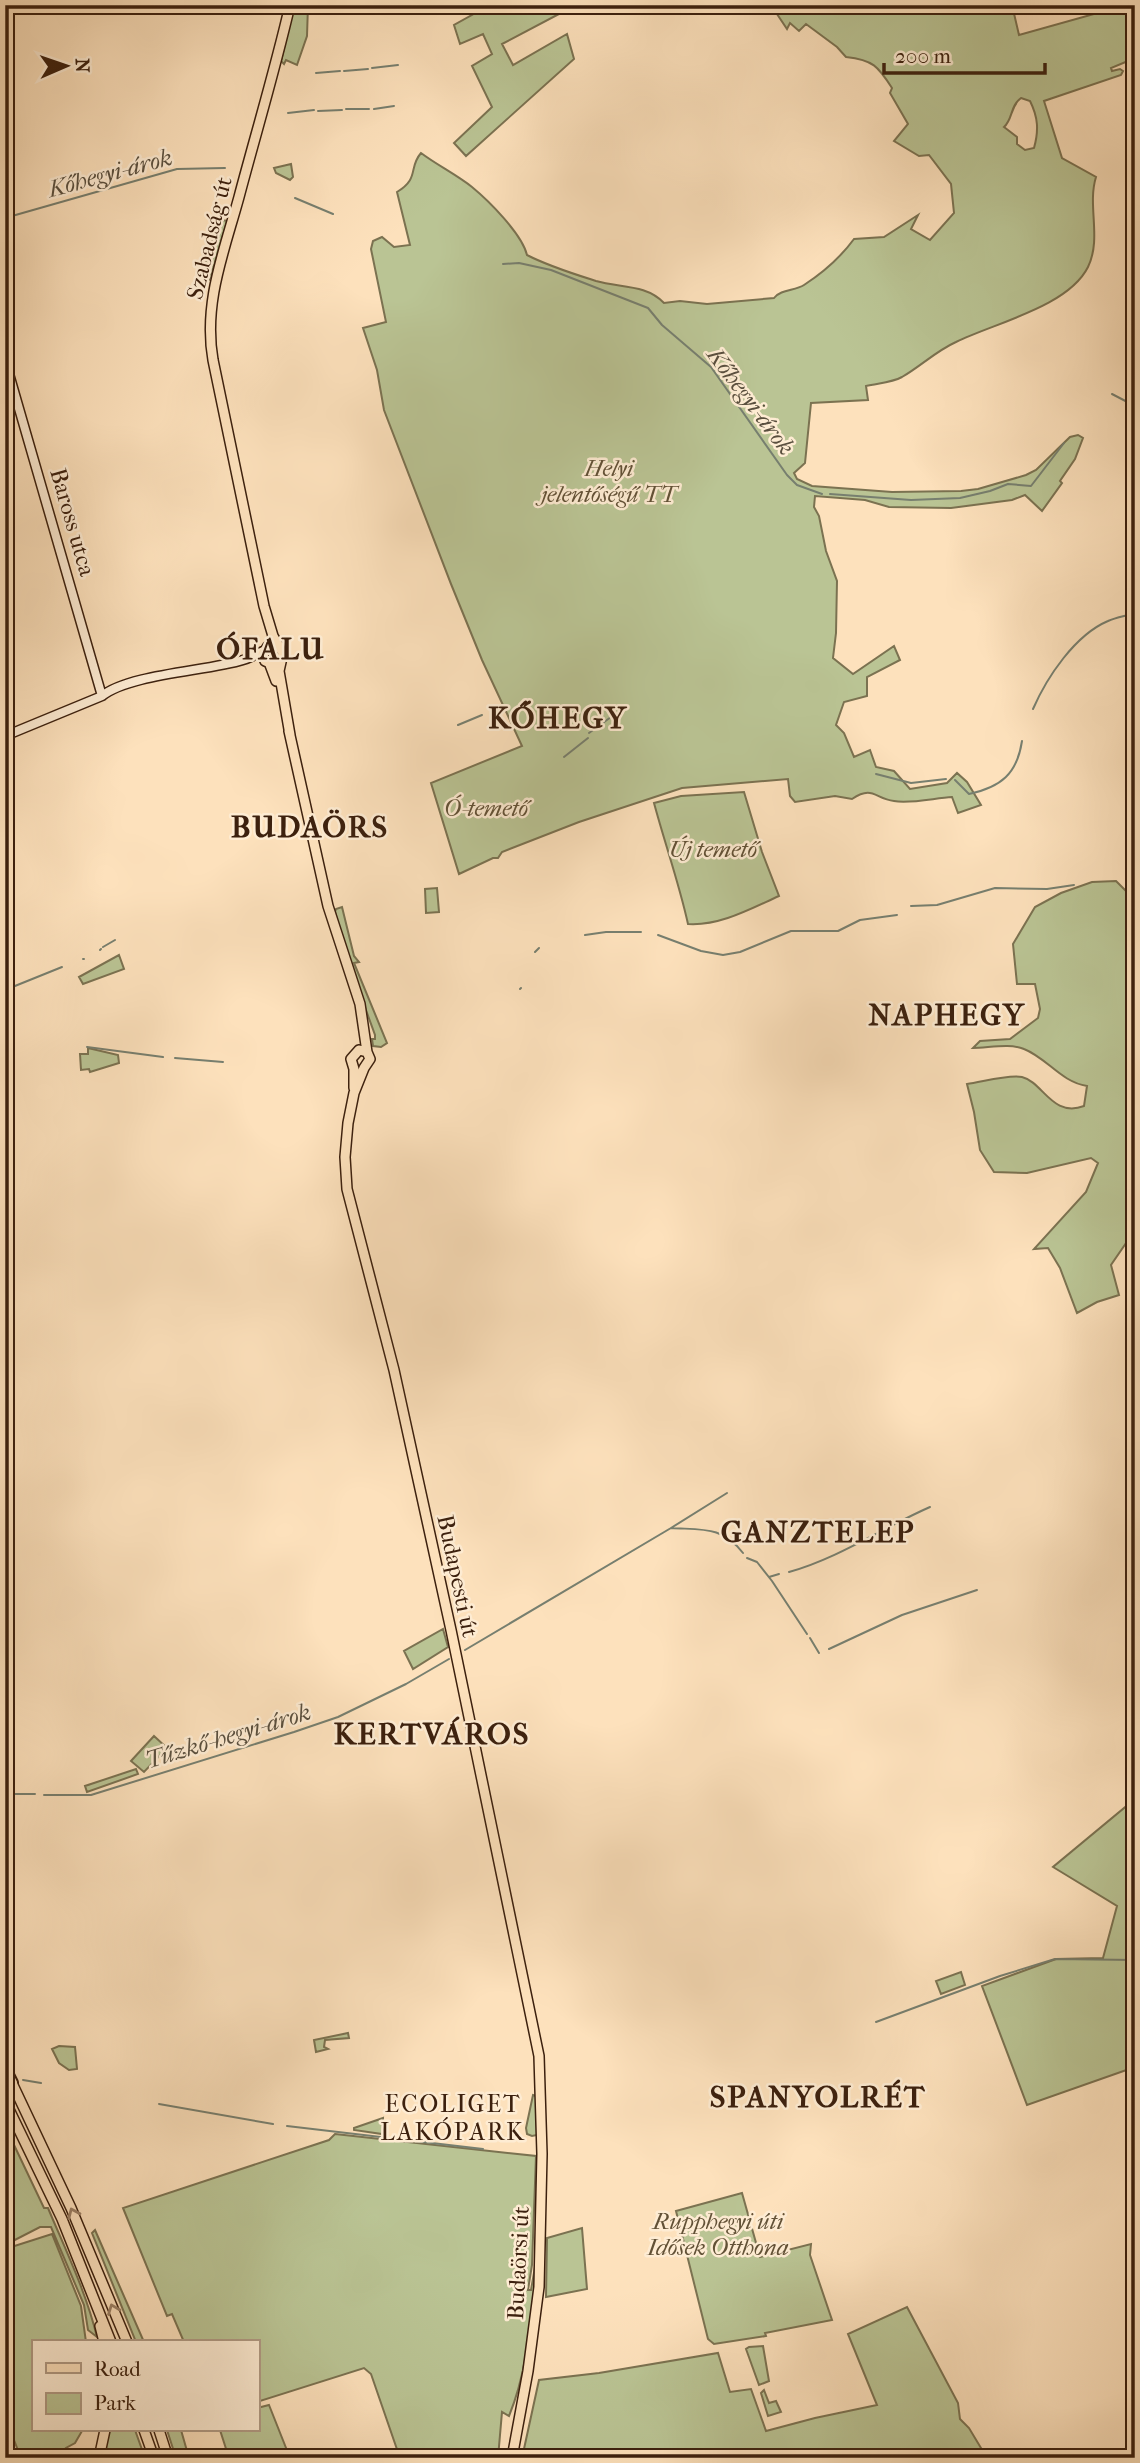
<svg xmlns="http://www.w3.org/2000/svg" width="1140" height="2463" font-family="'IM FELL French Canon',serif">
	<rect width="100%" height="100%" fill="#fde1bc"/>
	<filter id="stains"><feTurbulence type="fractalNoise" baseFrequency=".00286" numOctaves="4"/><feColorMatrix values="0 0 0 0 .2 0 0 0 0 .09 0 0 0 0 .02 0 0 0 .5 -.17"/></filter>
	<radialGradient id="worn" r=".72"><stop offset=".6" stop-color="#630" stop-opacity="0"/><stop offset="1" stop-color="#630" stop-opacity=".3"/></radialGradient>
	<path fill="#bac494" stroke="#7b7251" stroke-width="2" fill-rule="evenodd" d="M294,5H308L307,36L297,65L286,60L284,64L281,61Z
		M490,5H576L502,44L513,65L567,34L574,59L466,156L454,143L492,107L472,66L492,54L483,34L460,44L454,25Z
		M771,5H1012L1019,35L1126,5L1131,42L1128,61L1111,68L1112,71L1120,69L1123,71L1121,75L1044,101L1062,158L1096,177C1087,206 1102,238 1088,267C1068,307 994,323 956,342C936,351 921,366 902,377C891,383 878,383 866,386L868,400L811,403L805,463L794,473L797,479L812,486L892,492L961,491L978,489L1026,475L1036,470L1070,437L1078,435L1083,438L1075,459L1060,481L1062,483L1042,511L1025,495L1012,500L951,508L889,507L865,500L815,496L814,507L819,516L826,551L837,581L836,633L833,658L853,674L894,646L900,660L867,677V696L844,702L836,725L844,733L854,757L870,750L876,767L894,771L910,789L947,783L957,773L967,782L981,805L958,813L952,797C935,798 910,804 894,801C875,799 873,785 852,799L835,796L795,802L790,796L788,779L682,788L579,822L502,852L498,858H493L459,874L431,783L522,746L482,660L451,584L384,410L377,370L363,328L386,322L371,249L373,241L382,237L394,247L410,245L397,192C420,178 408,168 421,153C437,165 457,175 472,187C489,201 522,234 527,255C548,266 574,274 596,281C620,288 646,284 664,303L680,301L707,304L774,298C781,289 795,291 804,285C824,272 840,258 854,239L884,237L918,215L911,229L930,240L954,213L951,184L929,155L919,156L894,141L908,124L890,93L892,88C878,66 873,60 846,57L837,47L806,24L799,31L790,23L787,29ZM1021,98L1030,101C1038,117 1039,130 1034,148L1025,150L1017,144V137L1004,127C1013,119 1010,106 1021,98Z
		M291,164L293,177L290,180L276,173L274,168Z
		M219,219L227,221L211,276L209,280L199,283Z
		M744,792L762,852L779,896C750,909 720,926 688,924C679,883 665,844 654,803L681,796Z
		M1116,881L1134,899L1135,906V1230L1111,1265L1119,1295L1097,1302L1077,1313L1060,1268L1048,1248L1034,1249L1086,1192L1098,1163L1091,1158L1027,1173L994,1172L980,1150L974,1112L967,1084C982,1082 1009,1074 1022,1077C1043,1082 1052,1118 1084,1106L1087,1086C1061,1082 1047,1058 1024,1049C1010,1043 988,1048 973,1048L980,1041L1010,1039L1038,1018L1040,1009L1035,984H1017L1013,944L1035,907L1061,893L1092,882Z
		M437,888L439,912L426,913L425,889Z
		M342,907L354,956L359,962L354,963L387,1043L381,1047L373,1046L372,1039H375V1035L346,955L335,912L336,909Z
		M119,955L124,969L83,984L79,977Z
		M88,1048L118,1055L119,1063L90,1072L89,1069L81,1070L80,1054H88Z
		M443,1629L448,1647L413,1669L404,1651Z
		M154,1736L167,1748L144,1772L131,1761Z
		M136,1769L138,1774L87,1792L85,1786Z
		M1135,1799V2067L1027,2105L982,1986L1056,1959L1103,1958L1117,1906L1053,1867Z
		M961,1972L965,1985L941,1994L936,1981Z
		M348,2033L349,2038L325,2040L324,2047L328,2049L316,2052L314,2040Z
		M59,2046L75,2047L77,2069L69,2070L59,2063L52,2049Z
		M533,2095L536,2096L537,2135L532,2136L527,2134L526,2128Z
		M383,2118L382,2134L354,2130V2128Z
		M5,2126L44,2208H48C66,2251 86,2292 97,2337L88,2330L84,2305L51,2227H40L5,2245Z
		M335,2134L536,2156L532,2265L528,2290H531L535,2267L537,2269C531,2318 528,2370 509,2416L502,2412L498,2458H400L371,2374L364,2368L257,2402V2342H184L172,2314L167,2316L123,2208L329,2140Z
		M742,2193L760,2257L811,2244L810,2255L832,2320L765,2333L766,2336L714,2344L708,2339L676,2211Z
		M582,2228L587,2289L546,2297L547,2238Z
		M95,2230L144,2342H136L92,2233Z
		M52,2234L81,2306L86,2342H33V2430L82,2431L75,2443L66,2448L70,2458H21L5,2417V2249Z
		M907,2307L958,2403L960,2419L969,2428L987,2458H522L539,2380L599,2373L718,2353L730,2392L751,2389L766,2431L815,2418L877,2405L848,2334Z
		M763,2346L769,2381L759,2385L746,2349L749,2347Z
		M764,2390L769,2403L776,2401L781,2412L768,2416L761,2393Z
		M269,2405L290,2458H229L220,2430H257V2408Z
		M109,2430H135L145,2458H103Z
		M167,2430H181L189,2458H176Z"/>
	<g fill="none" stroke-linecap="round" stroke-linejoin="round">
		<path stroke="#777f6f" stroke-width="2" d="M372,68L398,65
			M344,71L368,69
			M316,73L340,71
			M346,109H369
			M374,109L394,106
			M318,111L342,110
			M288,113L314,110
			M295,198L333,214
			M5,218L177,169L225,168
			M503,264L519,263L551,270L648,308L662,325L711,367L787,475L797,485L822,494
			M1112,394L1135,406
			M830,494L911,500L960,498L990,491L1008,484L1031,486L1064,443
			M1033,709C1047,677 1075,635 1108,621C1116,617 1126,616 1135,613
			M458,725L482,715
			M589,733L611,717
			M564,757L588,738
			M876,774L911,783L946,779
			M955,780L969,794C1001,787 1017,774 1022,741
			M911,906L937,905L995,888L1047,889L1074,885
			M585,935L606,932H641
			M658,935L701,951L723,955L740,952L791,931H838L860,920L897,915
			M103,947L115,940
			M100,950L101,949
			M535,952L539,948
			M83,959H84
			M520,989L521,988
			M5,990L62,967
			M87,1047L163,1057
			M175,1058L223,1062
			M671,1528L727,1493
			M747,1558L757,1562L772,1581L807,1634
			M789,1572C839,1558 882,1528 930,1507
			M769,1577L779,1574
			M810,1638L819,1653
			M829,1649L902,1615L977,1590
			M465,1650L671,1528C703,1530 722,1526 743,1553
			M5,1794H35
			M44,1795H91L294,1732L338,1717L406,1684L449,1659
			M876,2022L1000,1976L1055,1959L1135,1960
			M23,2080L41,2083
			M159,2104L273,2124
			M287,2126L483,2149"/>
		<defs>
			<path id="secondary" d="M5,360L102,696
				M5,736L102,696C129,674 208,671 243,660C250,658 257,654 263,651"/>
			<path id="primary" d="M270,665L276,681
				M274,665L265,661L263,654L268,646H278
				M289,731L328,906L360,1004L367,1052
				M290,735L279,671L283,653L273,636L264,606L213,360C203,303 224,252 239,197C256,133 275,70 290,5
				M359,1050L367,1052L370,1059L364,1068L354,1093L348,1123L345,1157L347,1189L394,1370L451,1630L539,2056L542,2154L539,2287L528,2371L512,2458
				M354,1069V1088
				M354,1069L351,1059L359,1050
				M12,2083L71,2208L127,2342
				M5,2101L62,2219L111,2342
				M100,2326L104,2342
				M144,2430L154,2458
				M159,2430L168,2458
				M99,2458L105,2430"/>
			<path id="highway" d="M5,2069L12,2083"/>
		</defs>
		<use href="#secondary" stroke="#3c200e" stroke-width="11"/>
		<use href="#primary" stroke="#3c200e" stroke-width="12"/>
		<use href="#highway" stroke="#3c200e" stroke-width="14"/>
		<use href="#secondary" stroke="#feecd3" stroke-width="8"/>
		<use href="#primary" stroke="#fde1bc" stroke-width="9"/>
		<use href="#highway" stroke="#fde1bc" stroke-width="10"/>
	</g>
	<defs><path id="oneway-chevron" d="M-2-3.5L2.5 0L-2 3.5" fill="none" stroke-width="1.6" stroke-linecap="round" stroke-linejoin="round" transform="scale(1.75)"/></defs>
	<g stroke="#9c8065">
		<use href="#oneway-chevron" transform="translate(73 2213) rotate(-114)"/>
		<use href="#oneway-chevron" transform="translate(113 2309) rotate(-111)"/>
	</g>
	<g text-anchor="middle" stroke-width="5" stroke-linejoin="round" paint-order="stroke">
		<g font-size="23" fill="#3c200e" stroke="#feecd3">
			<text transform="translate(209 238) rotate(-76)" y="8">Szabadság út</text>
			<text transform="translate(73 522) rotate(74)" y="8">Baross utca</text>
			<text transform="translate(458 1576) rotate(78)" y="8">Budapesti út</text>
			<text transform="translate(518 2263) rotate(-87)" y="8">Budaörsi út</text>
		</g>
		<g font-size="23" font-style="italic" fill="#625136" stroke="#feecd3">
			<text x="609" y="476">Helyi<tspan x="609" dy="26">jelentőségű TT</tspan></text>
			<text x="486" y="816">Ó-temető</text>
			<text x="713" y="857">Új temető</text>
			<text x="718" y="2229">Rupphegyi úti<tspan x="718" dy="26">Idősek Otthona</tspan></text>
		</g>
		<g font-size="24" font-style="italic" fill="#5a4f3e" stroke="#feecd3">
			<text transform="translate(110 173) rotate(-15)" y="8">Kőhegyi-árok</text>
			<text transform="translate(751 401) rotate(53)" y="8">Kőhegyi-árok</text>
			<text transform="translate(228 1736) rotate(-17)" y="8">Tűzkő-hegyi-árok</text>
		</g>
		<g font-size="24" letter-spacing="2" fill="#3c200e" stroke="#feecd3">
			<text x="453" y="2112">ECOLIGET<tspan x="453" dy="28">LAKÓPARK</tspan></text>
		</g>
		<g font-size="30" font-weight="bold" letter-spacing="2" fill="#3c200e" stroke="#feecd3">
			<text x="271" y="659">ÓFALU</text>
			<text x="558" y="728">KŐHEGY</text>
			<text x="310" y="837">BUDAÖRS</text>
			<text x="947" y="1025">NAPHEGY</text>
			<text x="818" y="1542">GANZTELEP</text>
			<text x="432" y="1744">KERTVÁROS</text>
			<text x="818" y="2107">SPANYOLRÉT</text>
		</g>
	</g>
	<rect width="1140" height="2463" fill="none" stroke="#fde1bc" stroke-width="28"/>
	<rect x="7" y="7" width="1126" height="2449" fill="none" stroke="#3c200e" stroke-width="3.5"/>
	<rect x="14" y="14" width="1112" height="2435" fill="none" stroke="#3c200e" stroke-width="2"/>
	<rect x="32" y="2340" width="228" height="91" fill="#feecd3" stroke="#b09a84" stroke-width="2"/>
	<rect x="46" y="2363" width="35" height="10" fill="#fde1bc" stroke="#b09a84" stroke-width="2"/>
	<text x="94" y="2376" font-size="21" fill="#3c200e">Road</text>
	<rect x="46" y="2393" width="35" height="21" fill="#bac494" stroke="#b09a84" stroke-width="2"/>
	<text x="94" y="2410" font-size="21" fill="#3c200e">Park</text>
	<g transform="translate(66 66) rotate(88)" stroke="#feecd3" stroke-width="5" paint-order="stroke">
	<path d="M0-5L12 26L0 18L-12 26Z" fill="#3c200e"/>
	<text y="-10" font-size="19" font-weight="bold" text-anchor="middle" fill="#3c200e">N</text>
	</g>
	<path d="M884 63v10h161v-10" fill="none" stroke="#3c200e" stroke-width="3.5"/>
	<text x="895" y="63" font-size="21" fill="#3c200e" stroke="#feecd3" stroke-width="5" paint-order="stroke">200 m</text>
	<rect width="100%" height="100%" filter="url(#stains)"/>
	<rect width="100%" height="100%" fill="url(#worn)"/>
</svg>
